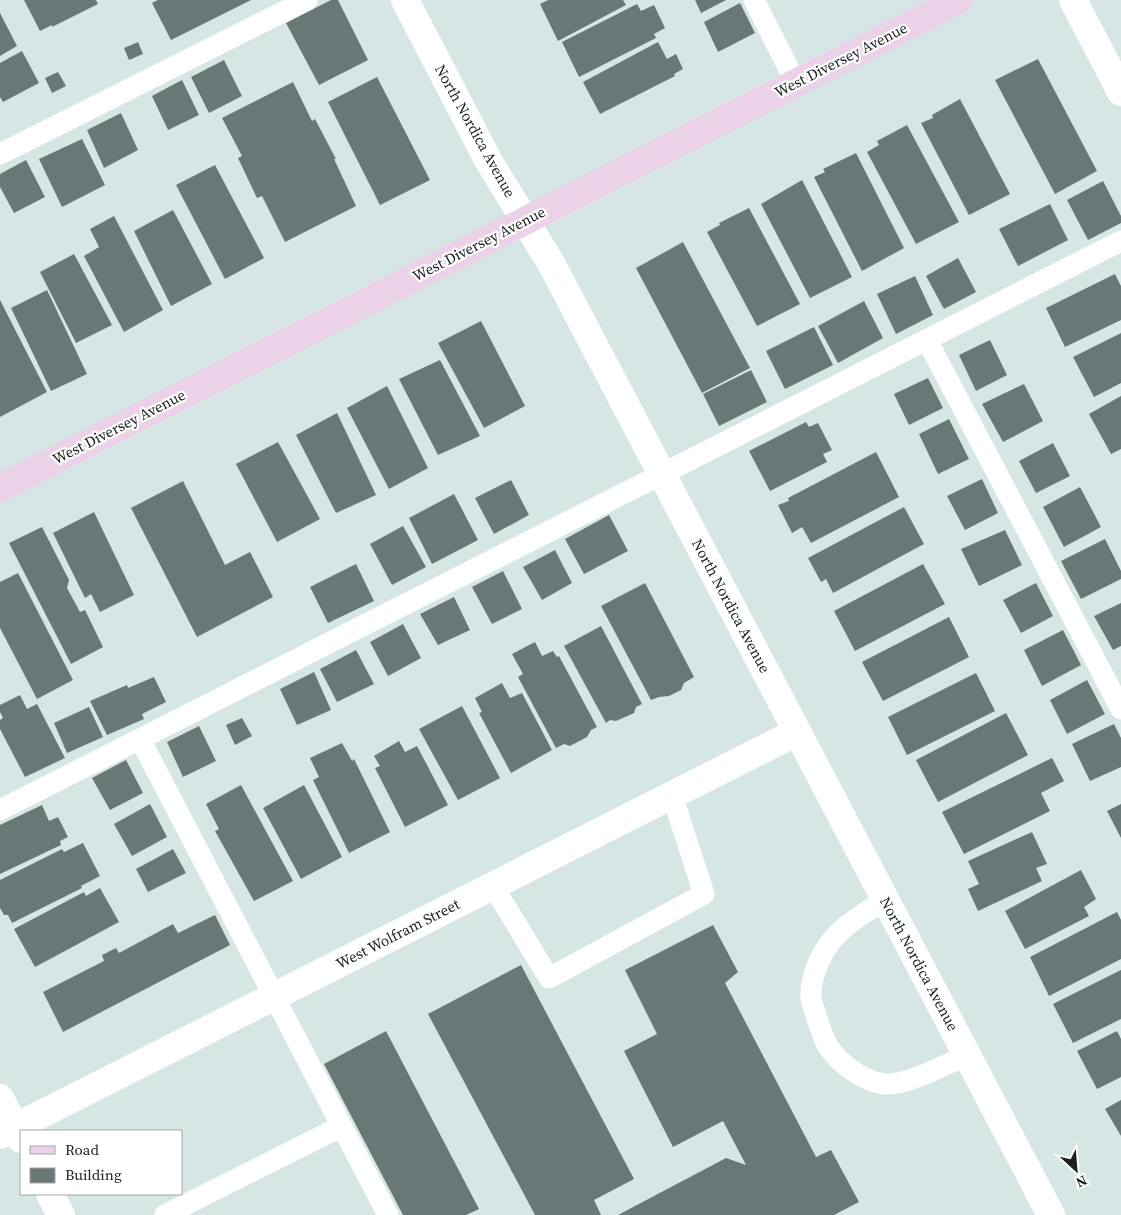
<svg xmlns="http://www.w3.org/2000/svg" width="1121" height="1215" font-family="'Source Serif 4',serif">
	<rect width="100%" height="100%" fill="#d6e6e5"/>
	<path fill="#697877" d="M24,0H96L98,4L52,27V25L40,31Z
		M158,0H251L171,40L152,3Z
		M331,0H338L368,60L319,85L286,23Z
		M548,0H623L626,5L558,41L540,4Z
		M695,0H726L701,13Z
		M740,3L755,33L718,52L704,22Z
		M637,4L641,11L654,5L665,28L654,34L656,38L579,77L562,42Z
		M0,13L17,46L0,56Z
		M138,42L143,54L129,60L124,48Z
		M658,42L667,59L676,54L683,69L674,74L675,76L600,114L583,82Z
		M22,51L39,83L3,102L0,97V63Z
		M1038,59L1097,171L1055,194L995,80Z
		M224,60L242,96L209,113L191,77Z
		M58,72L66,86L52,93L45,78Z
		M377,77L430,180L380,205L328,102Z
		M182,80L199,115L168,130L152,96Z
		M293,82L312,121L315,119L336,159H334L356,206L285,242L262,196L257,198L238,158L242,156L222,118Z
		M960,99L1010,194L969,215L921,123L933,118L932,115Z
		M121,113L138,150L104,168L87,130Z
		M907,125L959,222L916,244L867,152L879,145L877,141Z
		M82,139L105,185L62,207L39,159Z
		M856,153L904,248L862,271L814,177L825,172L823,169Z
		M26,160L45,197L14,213L0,187V174Z
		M215,165L264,258L225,279L176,185Z
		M802,180L852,277L810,298L761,204Z
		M1103,181L1121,216V223L1088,240L1067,200Z
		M1050,204L1068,240L1018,266L999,229Z
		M749,208L800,304L757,326L707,232L720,225L719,223Z
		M173,210L212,284L171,306L134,231Z
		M114,216L163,310L124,332L84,256L99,247L90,229Z
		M683,242L750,368L702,393L636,268Z
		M74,254L112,325L76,343L40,272Z
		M958,258L976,292L944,309L926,276Z
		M1115,274L1121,286V320L1065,347L1046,308Z
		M915,276L933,315L896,334L877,294Z
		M47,290L87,374L51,391L11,308Z
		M0,300L47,392L0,417Z
		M864,301L883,338L838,363L818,326Z
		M481,321L525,406L484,428L438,343Z
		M814,327L833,365L785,389L766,351Z
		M1121,333V383L1094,397L1073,357Z
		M990,340L1007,375L976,391L959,355Z
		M440,360L480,436L438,455L399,379Z
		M751,370L767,402L719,426L703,394Z
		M928,378L943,408L909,425L894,394Z
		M1024,384L1043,421L1003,442L982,404Z
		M387,386L428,468L389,489L347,408Z
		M1121,396V449L1111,454L1089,414Z
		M337,413L376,495L336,513L296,435Z
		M949,419L969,459L938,474L919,434Z
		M806,422L809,427L818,423L832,450L823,454L827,462L770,491L749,451Z
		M278,442L320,519L277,542L236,464Z
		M1053,443L1070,476L1036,493L1019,461Z
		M876,452L899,497L811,543L802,527L792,533L778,505L789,501L788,498Z
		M982,479L998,513L965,530L947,496Z
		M511,480L529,515L494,534L475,498Z
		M183,481L225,565L250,552L273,597L197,637L131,508Z
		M1080,487L1101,527L1064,547L1043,507Z
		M454,494L478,540L432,564L409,518Z
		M904,507L924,544L833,593L826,579L821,582L808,558Z
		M94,512L134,595L100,612L91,594L85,598L53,533Z
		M609,515L628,551L584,574L565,539Z
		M403,526L426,567L392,585L370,544Z
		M42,527L69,580L67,588L80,612L85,610L103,647L71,664L9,543Z
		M1005,530L1022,565L979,586L961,549Z
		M1105,539L1121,571V579L1081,599L1061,561Z
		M555,550L572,583L542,600L523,567Z
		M356,564L374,601L328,623L310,587Z
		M923,564L945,604L855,651L834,611Z
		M503,571L522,609L492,624L472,587Z
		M18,573L73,680L37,699L0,628V582Z
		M645,583L694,677L684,683L681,690L669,696L659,697L651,700L601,606Z
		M1036,583L1053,616L1021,633L1003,600Z
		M454,597L470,630L438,645L420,614Z
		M1121,603V646L1113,650L1094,616Z
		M949,617L969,657L883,701L862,662Z
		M403,624L421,658L388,676L370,642Z
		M601,626L642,704L636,707L634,713L616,721L610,720L606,723L564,646Z
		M1063,630L1081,665L1042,686L1024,650Z
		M535,642L542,656L553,651L557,657L559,656L597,727L591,730L587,737L570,746L564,744L556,748L518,677L523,674L512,654Z
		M356,650L374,684L337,702L320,669Z
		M314,672L331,710L297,725L280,689Z
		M976,673L995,711L907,755L888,717Z
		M154,677L166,702L142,714L144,719L107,735L90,701L127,685L128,688Z
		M1087,680L1105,714L1067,734L1050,700Z
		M502,683L510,698L522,693L552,750L511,773L479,713L482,712L475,698Z
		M20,695L27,709L37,704L65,758L25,777L0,729V720L3,718L0,712V705Z
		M462,706L500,778L458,800L419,729Z
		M89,707L103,737L67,753L54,723Z
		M1006,713L1028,755L938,802L916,760Z
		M242,718L252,736L235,745L226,725Z
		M1114,724L1121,738V767L1090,781L1072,744Z
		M199,726L216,761L183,777L167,742Z
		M399,741L405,752L417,746L448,805L405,827L375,768L380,766L374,756Z
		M342,743L352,761L354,759L390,832L349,853L313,780L319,777L310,758Z
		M1052,758L1064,781L1041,793L1050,811L964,854L942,812Z
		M126,760L143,793L110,810L92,778Z
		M241,785L293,881L254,901L215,831L219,829L206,804Z
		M304,785L342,857L301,879L263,808Z
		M150,804L167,837L132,856L114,824Z
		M1121,804V838L1107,811Z
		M42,805L49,821L58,817L68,837L60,841L61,845L0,874V825Z
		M1032,832L1047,864L1036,868L1042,881L978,911L968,889L979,884L968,861Z
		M83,843L100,876L81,886L82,888L12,923L8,915H4L0,908V880L62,849L64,852Z
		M173,849L186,873L148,892L136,869Z
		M1081,870L1096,899L1084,907L1089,916L1025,949L1005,911Z
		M100,888L119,922L35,967L14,929L84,892L86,896Z
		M1117,912L1121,920V959L1049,996L1030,957Z
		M215,915L230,945L63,1032L43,992L104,961L102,955L116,948L119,953L173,924L178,933Z
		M713,925L738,972L725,983L816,1157L831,1150L859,1202L834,1215H618L726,1158L746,1165L723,1121L673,1147L624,1051L657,1034L625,970Z
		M521,965L634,1179L594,1200L601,1215H535L428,1014Z
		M1121,970V1019L1073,1043L1053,1004Z
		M386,1031L479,1209L466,1215H403L324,1064Z
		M1117,1031L1121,1039V1077L1097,1089L1077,1051Z
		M1121,1100V1136L1105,1109Z"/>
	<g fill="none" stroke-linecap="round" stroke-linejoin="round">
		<path stroke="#fff" stroke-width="21" d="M754,0L796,83
			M0,154L307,0
			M927,340L1121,709
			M140,739L388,1215
			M0,810L1121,241
			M493,886L549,978L704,894L672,795
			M885,900C863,914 839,927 825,950C817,963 810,982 811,997C811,1003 815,1010 816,1016C819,1024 822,1033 825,1041C835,1061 863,1082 885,1084C906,1086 947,1064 967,1055
			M165,1215L342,1126"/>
		<path stroke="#fff" stroke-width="28" d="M405,0L488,160L552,265L1051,1215
			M1073,0L1121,92
			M0,1098L21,1139
			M0,1135L797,732
			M50,1194L61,1215"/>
		<path stroke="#ebd2e9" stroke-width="28" d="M0,488L959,0"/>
	</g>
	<g text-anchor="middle" stroke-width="4.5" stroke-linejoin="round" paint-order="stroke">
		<g font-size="15" fill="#1b2120" stroke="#fff">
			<text transform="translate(841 60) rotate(-27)" y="5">West Diversey Avenue</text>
			<text transform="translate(475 131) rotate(61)" y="5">North Nordica Avenue</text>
			<text transform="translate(479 244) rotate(-27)" y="5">West Diversey Avenue</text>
			<text transform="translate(119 427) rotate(-27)" y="5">West Diversey Avenue</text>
			<text transform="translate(731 606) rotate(62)" y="5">North Nordica Avenue</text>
			<text transform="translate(398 934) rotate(-27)" y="5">West Wolfram Street</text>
			<text transform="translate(919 964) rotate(62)" y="5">North Nordica Avenue</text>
		</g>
	</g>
	<rect x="20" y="1130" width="162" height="65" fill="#ffffff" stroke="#a4a6a6"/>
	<rect x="30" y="1146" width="25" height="8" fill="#ebd2e9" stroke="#a4a6a6"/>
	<text x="65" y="1155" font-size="15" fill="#1b2120">Road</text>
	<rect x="30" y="1168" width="25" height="15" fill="#697877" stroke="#a4a6a6"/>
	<text x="65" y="1180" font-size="15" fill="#1b2120">Building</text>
	<g transform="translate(1076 1170) rotate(154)" stroke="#ffffff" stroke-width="4" paint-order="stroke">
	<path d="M0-4L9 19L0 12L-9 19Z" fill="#1b2120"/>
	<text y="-8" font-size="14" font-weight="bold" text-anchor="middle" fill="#1b2120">N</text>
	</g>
</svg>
